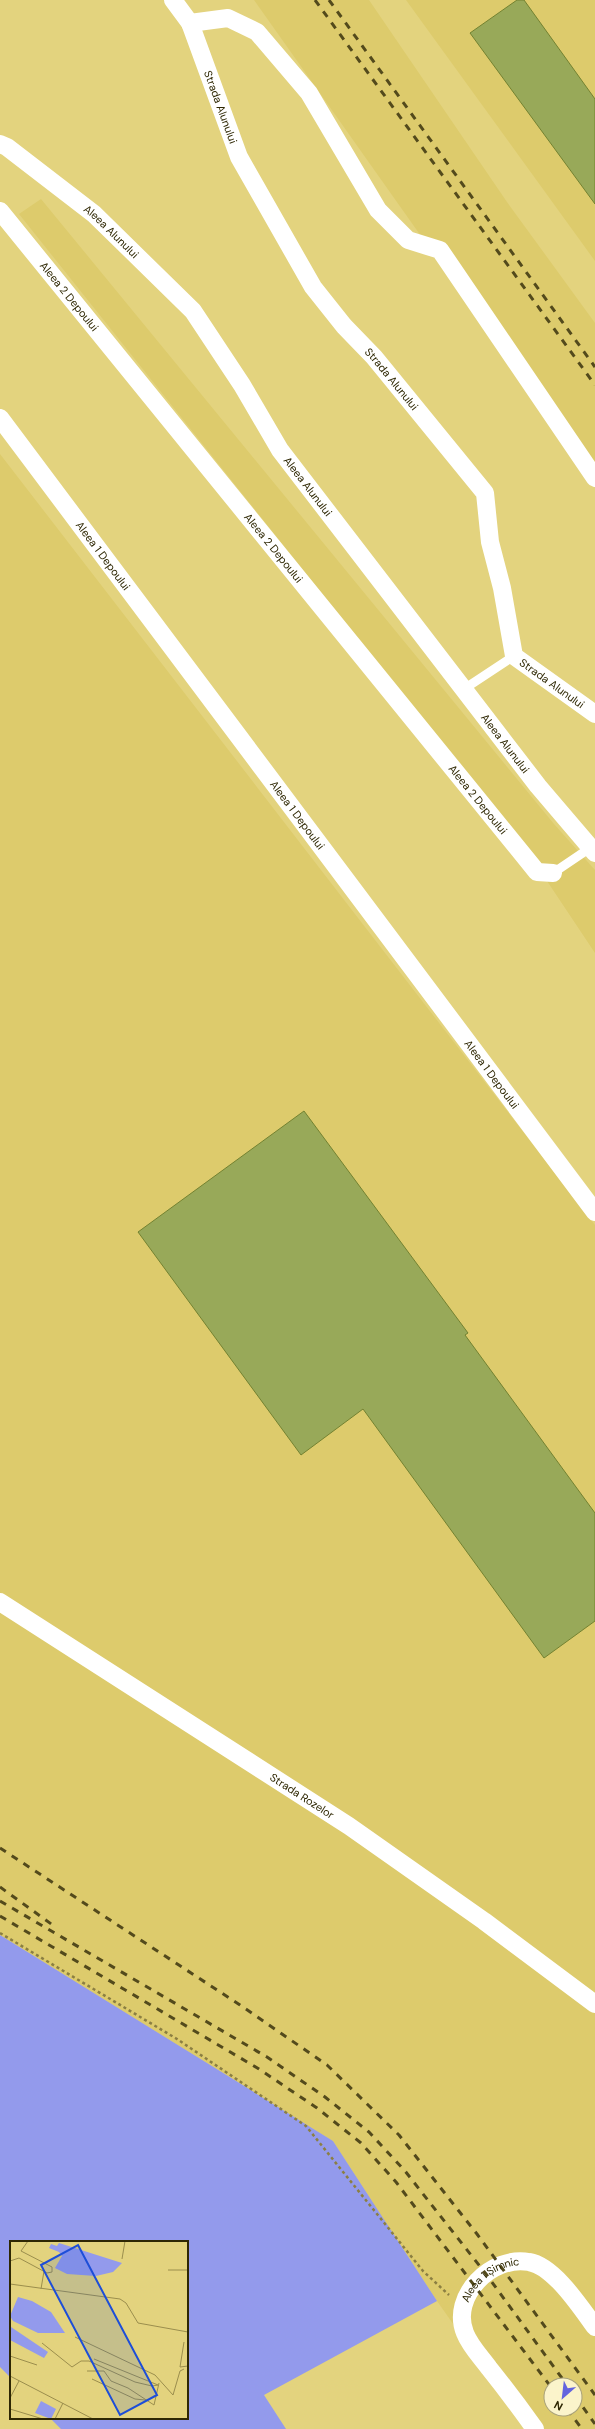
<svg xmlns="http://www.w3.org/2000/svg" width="595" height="2429" font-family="'DM Sans',sans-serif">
	<rect width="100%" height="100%" fill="#e3d37e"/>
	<path fill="#ddcb6c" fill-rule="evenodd" d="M254,0H369L507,202L595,323V482Z
		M406,0H595V261Z
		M41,199L554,824L595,870V953L525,848L19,214Z
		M0,454L595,1225V2429H527L437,2301L333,2141L0,1935ZM551,2385H575V2409H551Z"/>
	<path fill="#939aec" d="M0,1935L333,2141L437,2301L264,2395L286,2429H61L50,2418H187V2242H11V2378L0,2367Z"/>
	<path fill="#98a959" stroke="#738231" d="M517,0H524L595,99V204L470,33Z
		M304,1111L468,1333L465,1335L595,1513V1621L544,1658L363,1409L301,1455L138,1232Z"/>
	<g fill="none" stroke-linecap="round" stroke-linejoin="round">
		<path stroke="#8b7f42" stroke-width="2.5" stroke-dasharray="3 3" stroke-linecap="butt" d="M0,1933L177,2039L306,2126L423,2271L449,2295"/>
		<path stroke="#fff" stroke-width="9" d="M464,689L514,656
			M553,873L590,848"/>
		<g stroke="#fff" stroke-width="18">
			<path id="s1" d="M173,0L190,23L239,157L313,287L344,326L374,357L485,493L490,542L502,588L514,656L595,714"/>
			<path d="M190,23L228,18L257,32L309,93L378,210L408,240L440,250L595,478"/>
			<path id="s2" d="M0,144L7,147L94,214L193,311L242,385L280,450L538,786L595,853"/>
			<path id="s3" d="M0,211L537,872L553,873"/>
			<path id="s4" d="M0,418L595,1212"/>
			<path id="s5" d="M0,1602L349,1826L484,1921L595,2004"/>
			<path id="s6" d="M535,2429C520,2408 505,2388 489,2368C481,2357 470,2346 465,2333C450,2296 492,2255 529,2262C554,2266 581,2308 595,2327"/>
		</g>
		<path stroke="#534a1c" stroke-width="3" stroke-dasharray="7 7" stroke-linecap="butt" d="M315,0L595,385
			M329,0L595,367
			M0,1848L240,2005L327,2065L399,2135L477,2234L595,2395
			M0,1887L54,1926
			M0,1901L267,2057L325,2097L369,2132L405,2171L486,2274L567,2385
			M0,1916L259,2069L317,2108L361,2143L396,2182L551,2387
			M575,2396L595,2424
			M567,2409L582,2429"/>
	</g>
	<g text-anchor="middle" stroke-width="3" stroke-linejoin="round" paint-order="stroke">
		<g font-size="11" fill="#2e2703" stroke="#fbf4cb">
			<text dy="4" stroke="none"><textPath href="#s1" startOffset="118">Strada Alunului</textPath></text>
			<text dy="4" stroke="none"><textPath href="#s2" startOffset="142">Aleea Alunului</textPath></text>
			<text dy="4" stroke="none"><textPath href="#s3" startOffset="110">Aleea 2 Depoului</textPath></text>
			<text dy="4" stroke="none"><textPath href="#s1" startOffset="442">Strada Alunului</textPath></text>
			<text dy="4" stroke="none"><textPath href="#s2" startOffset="466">Aleea Alunului</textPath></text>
			<text dy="4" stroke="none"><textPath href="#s3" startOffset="434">Aleea 2 Depoului</textPath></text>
			<text dy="4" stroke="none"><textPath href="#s4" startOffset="172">Aleea 1 Depoului</textPath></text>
			<text dy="4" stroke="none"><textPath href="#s1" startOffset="802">Strada Alunului</textPath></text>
			<text dy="4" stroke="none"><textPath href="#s2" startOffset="790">Aleea Alunului</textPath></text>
			<text dy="4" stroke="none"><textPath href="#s3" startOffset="758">Aleea 2 Depoului</textPath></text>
			<text dy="4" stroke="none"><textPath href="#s4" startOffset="496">Aleea 1 Depoului</textPath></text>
			<text dy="4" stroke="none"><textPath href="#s4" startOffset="820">Aleea 1 Depoului</textPath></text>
			<text dy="4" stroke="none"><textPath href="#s5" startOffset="359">Strada Rozelor</textPath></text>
			<text dy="4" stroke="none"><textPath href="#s6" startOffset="187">Aleea 1 Șimnic</textPath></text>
		</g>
	</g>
	<g transform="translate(10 2241)">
		<rect width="178" height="178" fill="#e3d37e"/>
		<path d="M49,2L112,22L103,31L86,35L57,33L45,27L52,15L49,11L39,7L41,3L47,5ZM8,56L22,60L41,71L55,92H28L3,80L0,75ZM1,86L38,111L34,117L0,99ZM31,160L46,168L41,178L25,172Z" fill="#939aec"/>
		<path fill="none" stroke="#9b8e4d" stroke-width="1" d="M112,18L115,0M0,20L9,17L37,32L42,31V26L11,10L18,0M158,29H178M0,43L110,58L116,62L128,82L178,91M31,48L34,30M65,96L145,134L163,154M174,101L170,126L178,125M32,102L62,126L71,120H79L125,141L142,145L148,144M0,115L27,124M84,118L148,144M77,130H94L101,140L118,147L144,164L149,142M0,135L83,178M82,138L125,158L135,159M163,154L170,130L174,128M0,157L9,140M0,168L33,178M45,178L53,162"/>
		<path fill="#1d4ed8" fill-opacity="0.15" stroke="#1d4ed8" stroke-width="2" d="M68,4L147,154L110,174L31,24Z"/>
		<rect width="178" height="178" fill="none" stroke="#2e2703" stroke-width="2"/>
	</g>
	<g transform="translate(563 2397) rotate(208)"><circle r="19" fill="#fbf4cb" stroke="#a9a27b"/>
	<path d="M0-3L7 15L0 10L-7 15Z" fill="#6465de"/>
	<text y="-6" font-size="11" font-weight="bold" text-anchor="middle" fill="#2e2703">N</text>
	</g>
</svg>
